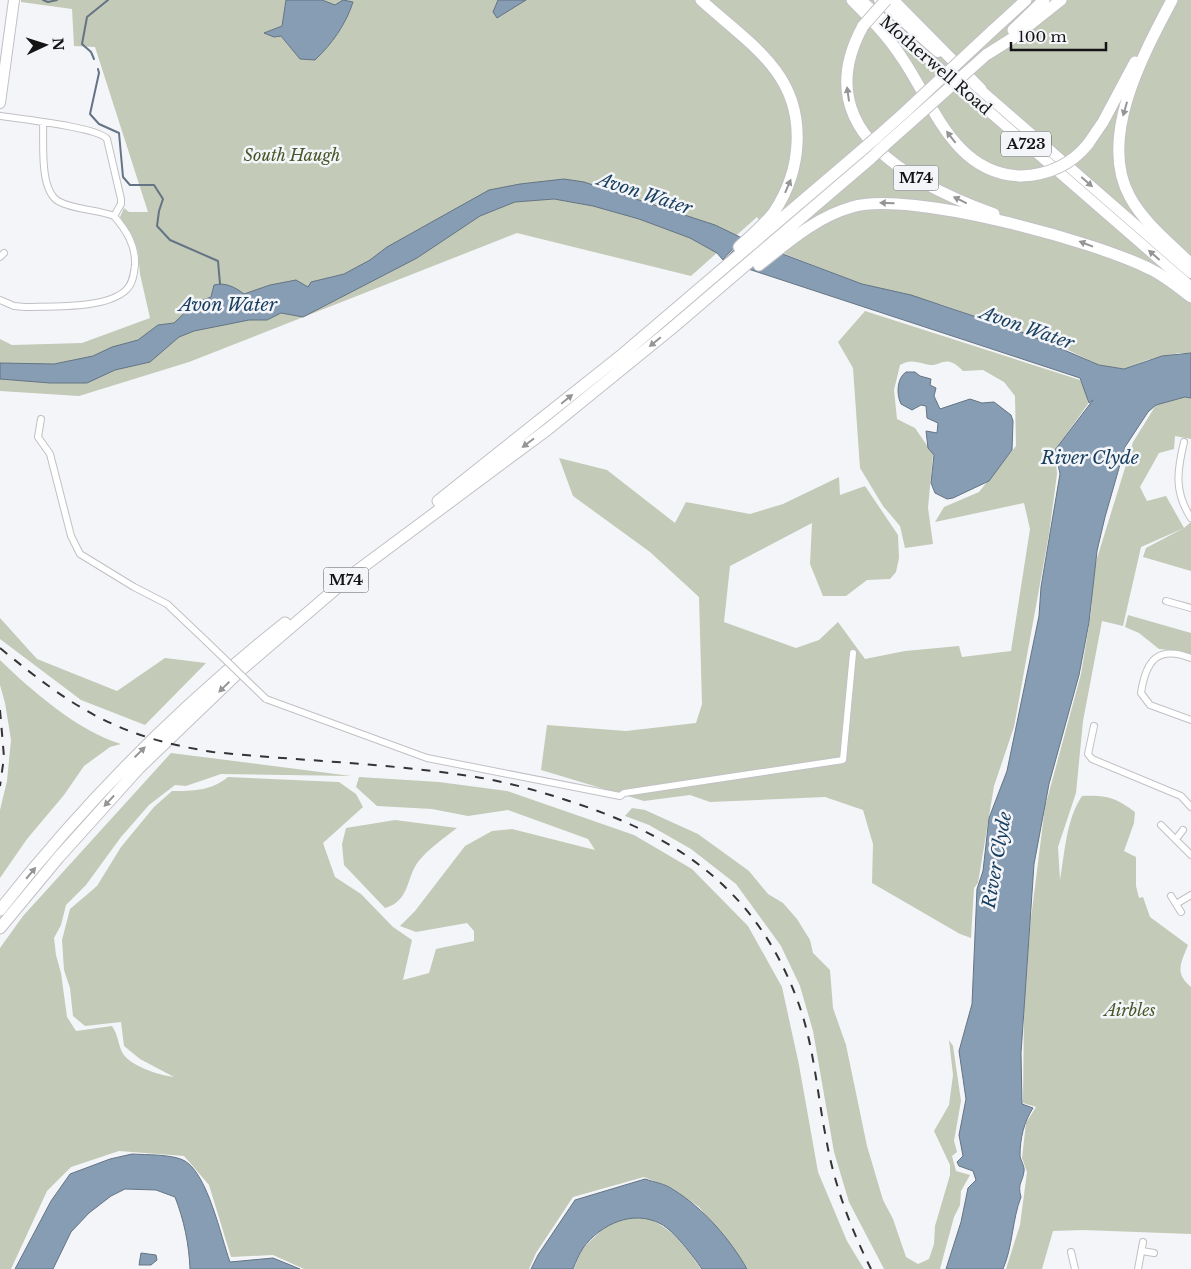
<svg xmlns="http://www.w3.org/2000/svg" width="1191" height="1269" font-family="'Libre Baskerville',serif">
	<rect width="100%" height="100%" fill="#f4f5f9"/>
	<path fill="#c3cab7" d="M21,0H1191V353H1179L1147,360L1124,369L1099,365L1068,350L943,305L862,284L785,254L757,217L691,276L517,233L189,362L79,396L0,391V339L12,345L82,343L150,318L140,274L138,251L132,235L120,217L124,208L129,212H148L95,47L74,46L72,9L21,2Z
		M865,311L1080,380L1087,393L1088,404L1055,450L1057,474L1049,534L1014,727L994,786L978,883L974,888L971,938L960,934L872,883L873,844L863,810L825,797L710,802L690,795L644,801L541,770L547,725L626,731L696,723L702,704L699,597L650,552L573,496L559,458L607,470L675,523L686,502L750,514L783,504L839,477L840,495L865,486L898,535L899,558L896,572L890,579L867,580L846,596H823L810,564L812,523L730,566L724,622L796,648L819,640L838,622L865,659L905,651L959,646L962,657L1011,651L1030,529L1024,503L935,522L944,507L979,492L1016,446L1015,396L1004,382L983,370L963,371C959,367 955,363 950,362C943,360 937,366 930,365C919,363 911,358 900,365L894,390L897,419L915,428L933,454L928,508L933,544L905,548L900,526L883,506L860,468L853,368L838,342Z
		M1185,397L1191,398V439L1175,436L1174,449L1159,453L1140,487L1147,501L1166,496L1184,528L1191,522V571L1143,557L1146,548L1184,528L1141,547L1123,626L1102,621L1083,721L1076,793L1058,847L1060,880C1065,852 1066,820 1082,796C1106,795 1115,797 1135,812L1134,823L1124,851L1136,857V886L1139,898L1143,897L1150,917L1188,945C1181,963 1174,973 1191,987V1234L1083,1230L1053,1231L1042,1269H1006L1020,1225L1027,1172L1022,1158L1026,1123L1036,1107L1023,1103L1024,1008L1030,926L1045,807L1081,674L1091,613L1094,568L1133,442L1156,405Z
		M1128,615L1191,633V655L1181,651L1159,649L1139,633L1125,627Z
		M0,618L37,659L117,691L165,658L206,663L145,725L81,700L0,639Z
		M0,660C32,691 78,731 121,744L110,747L84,766L64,795L27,839L0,878V810L7,781L11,740L5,703L0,685Z
		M171,753L351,776L221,774L186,786L175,785L149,805L121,837L86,885L66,905L61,925L54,938L56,955L61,973L67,1017L76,1031L112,1026C118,1035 118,1043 122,1052C129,1066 159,1075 174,1077L140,1059L124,1046L121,1022L85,1026L73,1016L70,988L64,970L62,940L70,909L97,886L121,847L154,807L172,791C193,791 211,791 228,777L339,782L356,794L363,807L323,843L335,877L361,894L393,927L412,940L403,980L429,973L436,949L474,941V931L467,923L416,932L400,926L415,911L465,846L492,831L512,829L595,850L588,839L508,810L468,816L432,809L377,806L356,787L359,777L439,782L507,791L634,835L692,869L748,926L782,987L799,1065L818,1172L847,1241L864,1269H748L699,1207L672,1188L644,1177L573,1197L536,1253L529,1269H304L273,1255L231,1257L209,1185L184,1156L119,1151L71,1167L47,1191L11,1269H0V948L23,916Z
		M632,808L645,810L698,834L749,871L768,894L783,903L797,919L810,940L813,953L830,970L833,1008L846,1045L867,1146L883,1200L893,1219L906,1257L918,1264L929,1259L934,1244L935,1226L950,1175V1165L934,1131L949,1105L953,1075L949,1040L953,1046L961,1101L954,1141L957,1152L952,1156L956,1171L970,1175L961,1191L960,1205L954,1217L940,1269H884L849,1202L834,1152L813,1031L800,986L781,946L736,884L691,849L649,825L625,816Z
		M395,820L457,828C444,838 428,849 418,862C406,878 410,901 385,908L344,865L342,844L346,828Z
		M623,1218C631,1218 640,1217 647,1219C670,1225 688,1250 701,1269H574L582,1249L605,1227Z"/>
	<path fill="#869db3" stroke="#647484" d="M286,0H322L335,5L343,0L353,2C346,24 332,44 315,60L300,59L281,36L274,37L264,33L282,26Z
		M498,0H526L497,18L493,12Z
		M564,179L584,182L715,225L742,238L723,260L717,253L690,238L639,219L593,206L554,199L515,202L480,216L417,258L303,317L281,313L267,320H249L194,331L179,337L150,362L115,370L87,383H50L0,379V363L54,364L93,356L112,347L138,340L158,325L174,323L195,303L211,297L214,285C225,282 235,287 244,294L270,285L296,280L308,287L311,282L344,274L370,260L387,247L489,190L520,184Z
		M743,239L862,284L911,295L1027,334L1099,365L1124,369L1162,356L1191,353V398L1185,397L1156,405L1148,412L1125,447L1105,517L1097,551L1089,622L1079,675L1049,784L1034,864L1021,1053L1022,1104L1033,1108C1024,1122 1020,1138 1020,1156C1021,1161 1025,1167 1024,1171C1023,1182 1017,1183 1021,1197C1012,1220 1013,1246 1003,1269H946L961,1222L968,1188L976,1180L973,1171L959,1166L957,1162L963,1156L959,1135L966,1099L959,1051L972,1004L977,889L983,871L989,818L1007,771L1039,616L1041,587L1060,474L1055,450L1093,400L1089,403L1080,378L724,261Z
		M906,372H915L920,376L931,379L930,385L936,388L934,396L940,409L970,399L982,403L994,402L1011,415L1013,421L1012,450L989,481L953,498L947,499L935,493L931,483L934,455L928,448L926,431L937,433L938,423L927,418L926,406L921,405L912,410L901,404C896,394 897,378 906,372Z
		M132,1154C146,1155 173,1154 185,1161C208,1175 221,1237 230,1262L273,1258L300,1269H190C189,1244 184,1220 175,1197L156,1190L125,1189L111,1196L89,1213L71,1232L53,1269H15L51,1201L70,1174L110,1159Z
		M645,1179C654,1182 666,1184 674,1190C703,1208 730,1239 747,1269H702C693,1256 674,1231 661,1224C633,1209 601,1224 583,1248C579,1254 576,1262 573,1269H531L538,1255L575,1200Z
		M141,1253L156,1255L157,1260L151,1265H139Z"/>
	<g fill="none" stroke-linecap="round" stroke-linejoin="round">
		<path stroke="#647484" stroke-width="2" d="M43,0L48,2L57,0
			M94,59L91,52L82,44L87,17L108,0
			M98,69L99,73L90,114L99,124L119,133L123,177L130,185H154L163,199L159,211L157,226L170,240L218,261L220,284"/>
		<defs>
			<path id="minor" d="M0,116C19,119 98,127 107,139L121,199V204L114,216C126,230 136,245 135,265C134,273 133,284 126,290C107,309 52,306 25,307L14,306L0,300
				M43,122C44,142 39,189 58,201C73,210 97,209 114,216
				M0,257L4,253
				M41,419L38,437L50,454L71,536L80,554L134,587L167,604L206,641
				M1184,442C1177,471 1174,492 1191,518
				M1166,601L1191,608
				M1191,658C1158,645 1146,660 1141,693L1150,705L1191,720
				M266,699L427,758L620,796L624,793L843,760L853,653
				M1094,726L1088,754L1092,759L1181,796L1191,807
				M1161,825L1191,855
				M1176,839L1183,830
				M1171,896L1181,912
				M1176,904L1191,895
				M1142,1251L1154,1253
				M1071,1252L1075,1269
				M1138,1269L1143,1242"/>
			<path id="primary" d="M861,0L1191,287
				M879,0L938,52
				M975,85L1191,273
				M0,103L14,0"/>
			<path id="motorway" d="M701,0C726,23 756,44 776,71C807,113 802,170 774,212C764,225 751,236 739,247
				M852,0C870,18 888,36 902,58C934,105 954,174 1021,176
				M893,0L981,89
				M1172,0C1144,53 1097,138 1130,197C1144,223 1170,243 1191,264
				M863,26C806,130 912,184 994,214
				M1013,30L1044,0
				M992,31L1026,0
				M986,55L1013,38L1061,0
				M877,137L905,112
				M1088,144L1103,122L1135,62
				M885,145L912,121
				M759,265C787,243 816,217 852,207C909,190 1095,241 1150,269C1165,276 1178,287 1191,297
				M438,501L623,354L862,150
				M0,910C83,804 179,707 285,623
				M0,928L58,858L139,768L242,669L353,574L548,429L671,329L870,159"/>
		</defs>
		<use href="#minor" stroke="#c1c1c5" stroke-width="8"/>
		<use href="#primary" stroke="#c1c1c5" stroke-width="12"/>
		<use href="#motorway" stroke="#c1c1c5" stroke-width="13"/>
		<use href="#minor" stroke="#fff" stroke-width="6"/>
		<use href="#primary" stroke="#fff" stroke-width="10"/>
		<use href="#motorway" stroke="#fff" stroke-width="11"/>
		<path stroke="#343435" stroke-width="2" stroke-dasharray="9 9" stroke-linecap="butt" d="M0,648C73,708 117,737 213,752C300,761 389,763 476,777C507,782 539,791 569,801C678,836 757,890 798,1002C814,1045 817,1093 826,1138C834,1184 850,1227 871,1269
			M0,710L4,757L0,786"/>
		<defs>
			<path id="minor-bridge" d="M206,641L266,699"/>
			<path id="motorway-bridge" d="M863,26L886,0
				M905,112L992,31
				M912,121L986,55
				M862,150L877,137
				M870,159L885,145
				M1021,176C1048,175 1071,165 1088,144"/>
		</defs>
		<use href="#minor-bridge" stroke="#c1c1c5" stroke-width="8" stroke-linecap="butt"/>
		<use href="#motorway-bridge" stroke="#c1c1c5" stroke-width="13" stroke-linecap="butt"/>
		<use href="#minor-bridge" stroke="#fff" stroke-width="6"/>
		<use href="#motorway-bridge" stroke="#fff" stroke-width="11"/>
	</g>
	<defs><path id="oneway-solid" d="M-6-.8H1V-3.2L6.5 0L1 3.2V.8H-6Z" transform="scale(1.25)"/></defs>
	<g fill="#959596">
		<use href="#oneway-solid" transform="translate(848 94) rotate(-98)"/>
		<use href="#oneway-solid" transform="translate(1125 109) rotate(106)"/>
		<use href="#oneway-solid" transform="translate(951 137) rotate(-128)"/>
		<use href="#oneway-solid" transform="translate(1087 182) rotate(41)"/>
		<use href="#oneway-solid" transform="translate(788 186) rotate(-67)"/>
		<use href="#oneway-solid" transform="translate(960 200) rotate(-154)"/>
		<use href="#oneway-solid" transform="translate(887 203) rotate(-179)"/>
		<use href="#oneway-solid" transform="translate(1086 244) rotate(-159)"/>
		<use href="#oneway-solid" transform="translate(1154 255) rotate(-139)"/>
		<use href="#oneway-solid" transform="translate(655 342) rotate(141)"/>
		<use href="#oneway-solid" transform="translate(567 399) rotate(-39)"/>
		<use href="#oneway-solid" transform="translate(528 443) rotate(143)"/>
		<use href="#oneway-solid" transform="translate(224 687) rotate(136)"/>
		<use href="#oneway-solid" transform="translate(140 752) rotate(-44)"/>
		<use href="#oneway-solid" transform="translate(109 801) rotate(133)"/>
		<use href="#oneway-solid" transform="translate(31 873) rotate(-50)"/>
	</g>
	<g text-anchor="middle" stroke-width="5" stroke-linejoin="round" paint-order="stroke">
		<g fill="#f4f5f9" stroke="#575859" stroke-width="1">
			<rect x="1001" y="131.5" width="50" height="25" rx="4"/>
			<rect x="893.5" y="165.5" width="45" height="25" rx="4"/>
			<rect x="323.5" y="567.5" width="45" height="25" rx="4"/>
		</g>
		<g font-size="15" font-weight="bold" fill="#141415">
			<text x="1026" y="149">A723</text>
			<text x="916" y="183">M74</text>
			<text x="346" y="585">M74</text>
		</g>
		<g font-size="16" fill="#141415" stroke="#f4f5f9">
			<text transform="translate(936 65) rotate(41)" y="6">Motherwell Road</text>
		</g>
		<g font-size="16" font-style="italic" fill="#485729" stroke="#f4f5f9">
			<text x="292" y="161">South Haugh</text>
			<text x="1130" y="1016">Airbles</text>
		</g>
		<g font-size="18" font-style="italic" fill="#163d5e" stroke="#f4f5f9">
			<text transform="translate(645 194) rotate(18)" y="6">Avon Water</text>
			<text x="228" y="311">Avon Water</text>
			<text transform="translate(1027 328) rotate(19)" y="6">Avon Water</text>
			<text x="1090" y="464">River Clyde</text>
			<text transform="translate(997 860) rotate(-80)" y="6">River Clyde</text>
		</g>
	</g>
	<g transform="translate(45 45) rotate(86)" stroke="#f4f5f9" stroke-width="4" paint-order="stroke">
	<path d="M0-4L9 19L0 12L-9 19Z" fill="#141415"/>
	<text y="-8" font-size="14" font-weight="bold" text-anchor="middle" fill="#141415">N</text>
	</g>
	<path d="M1011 42v8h95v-8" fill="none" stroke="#141415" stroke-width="2.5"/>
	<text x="1018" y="42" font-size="15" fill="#141415" stroke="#f4f5f9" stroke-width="4" paint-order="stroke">100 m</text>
</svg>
